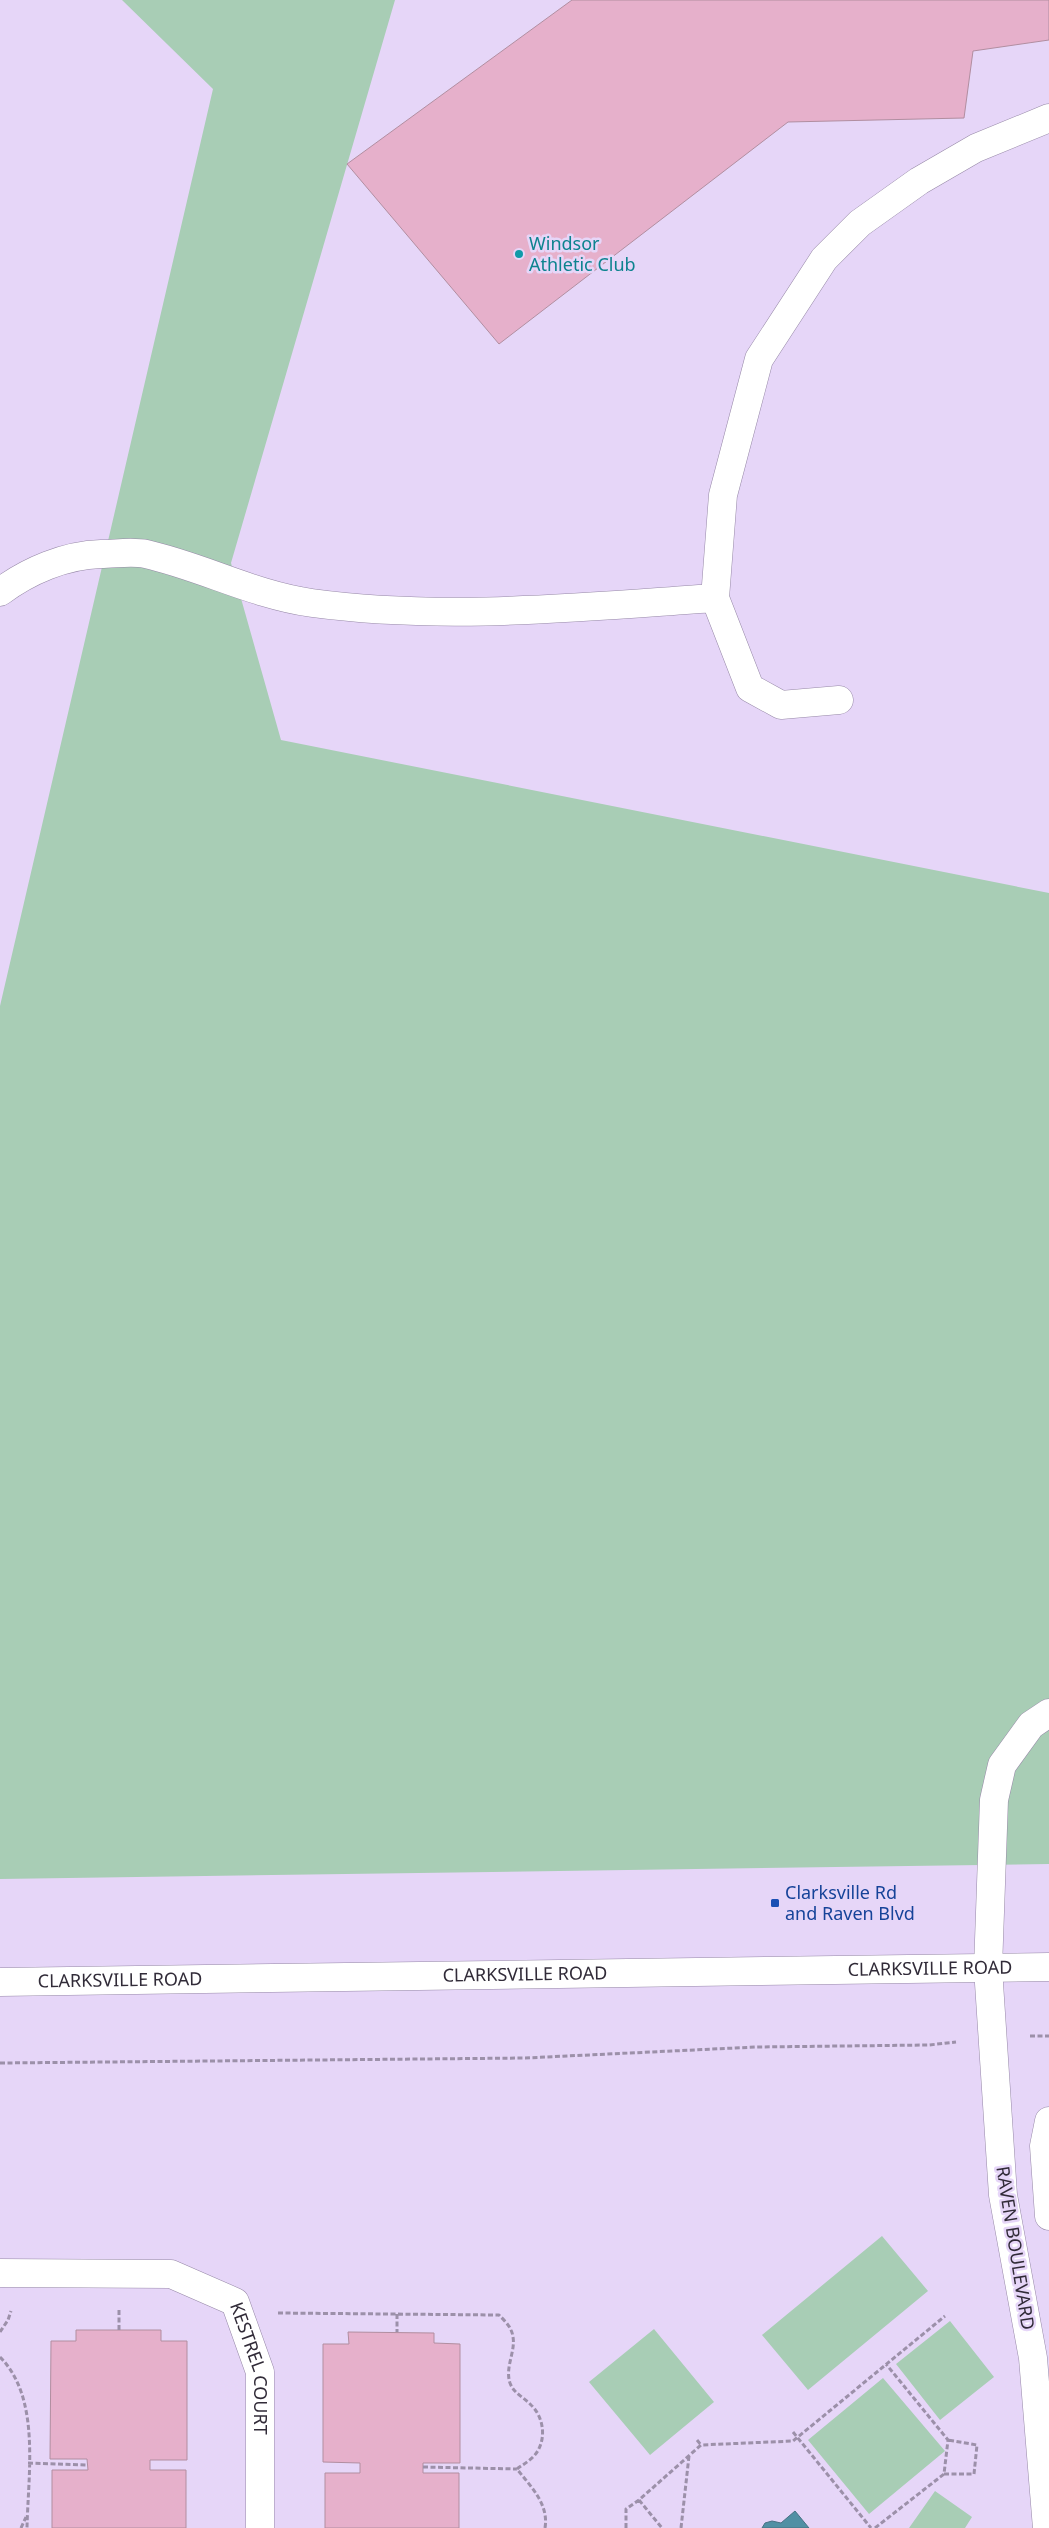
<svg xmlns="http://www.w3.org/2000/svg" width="1049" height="2528" font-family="'Noto Sans',sans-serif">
	<rect width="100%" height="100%" fill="#e6d6f8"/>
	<path fill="#a8cdb5" d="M122,0H395L231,563L281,740L1049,893V1864L0,1879V1006L213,89Z
		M882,2236L928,2291L808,2390L762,2335Z
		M950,2321L994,2377L940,2420L896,2364Z
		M654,2329L714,2402L650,2455L589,2382Z
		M883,2378L945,2451L869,2514L808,2440Z
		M935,2491L972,2517L965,2528H909Z"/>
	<path fill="#5190a4" stroke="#477284" d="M795,2511L809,2528H762L765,2523L772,2521L781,2523Z"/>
	<path fill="#e6b0cb" stroke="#b18ea0" d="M572,0H1049V40L973,51L964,118L788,122L499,344L347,164Z
		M76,2330H161V2341H187V2460H150V2470H186V2528H52V2470H88L87,2459H50L51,2341H76Z
		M348,2332L434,2333V2343L460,2344V2463H423V2473H459V2528H325V2473H360V2463L323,2462V2344H349Z"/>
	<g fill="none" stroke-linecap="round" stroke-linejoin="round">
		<defs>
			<g id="minor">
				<path d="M0,592C28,571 65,555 101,554C115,554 132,551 146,554C203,567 254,595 312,603C445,621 581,607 715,598"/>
				<path d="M839,700L781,705L750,688L715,598L723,495L759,359L824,259L860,223L919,181L976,148L1049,118"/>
				<path id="s1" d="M0,1982L1049,1967"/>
				<path d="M1049,2121L1044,2146L1049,2216"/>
				<path id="s2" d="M0,2273L171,2274L235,2302L260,2372V2528"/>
				<path d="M1047,2528L1033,2358L1003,2195L988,1968L994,1800L1002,1765L1031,1725L1049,1713"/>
			</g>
		</defs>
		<use href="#minor" stroke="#9688a7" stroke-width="29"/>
		<path stroke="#9c90a9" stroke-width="3" stroke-dasharray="5 2.5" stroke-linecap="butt" d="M1030,2036H1049
			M0,2063L525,2058L756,2047L929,2045L956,2042
			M278,2313L499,2315C503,2319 509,2325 511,2330C519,2348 504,2365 510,2383C514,2394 524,2397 531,2405C545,2418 547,2443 533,2457C528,2462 522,2465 517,2469C531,2487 549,2504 545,2528
			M397,2314V2332
			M119,2330V2309
			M0,2332L8,2320L11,2311
			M0,2357C41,2398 28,2474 27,2528
			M793,2432L871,2528
			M697,2440L701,2445
			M28,2463L87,2465
			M423,2467L517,2469
			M944,2474H974L977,2445L948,2440
			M639,2500L662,2528
			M21,2528L26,2517
			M626,2528V2509L639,2500L701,2445L793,2441L945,2316
			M681,2528L689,2456
			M875,2528L944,2474L948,2440L886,2364"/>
		<use href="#minor" stroke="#fff" stroke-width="28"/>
	</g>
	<circle fill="#0f9aa8" stroke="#e6d6f8" stroke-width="2" cx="519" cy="254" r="5"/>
	<rect fill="#1a4fb4" stroke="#e6d6f8" stroke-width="2" x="770" y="1898" width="10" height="10" rx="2.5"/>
	<g text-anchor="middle" stroke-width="5" stroke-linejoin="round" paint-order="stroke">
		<g font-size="18" fill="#0d838f" stroke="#e6d6f8" text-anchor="start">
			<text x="529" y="250">Windsor<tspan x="529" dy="21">Athletic Club</tspan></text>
		</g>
		<g font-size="18" fill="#164399" stroke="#e6d6f8" text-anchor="start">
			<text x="785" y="1899">Clarksville Rd<tspan x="785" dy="21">and Raven Blvd</tspan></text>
		</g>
		<g font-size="18" fill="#312b38" stroke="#e6d6f8">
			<text dy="6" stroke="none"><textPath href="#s1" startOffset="930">CLARKSVILLE ROAD</textPath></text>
			<text dy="6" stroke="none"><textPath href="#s1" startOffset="525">CLARKSVILLE ROAD</textPath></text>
			<text dy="6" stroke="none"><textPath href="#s1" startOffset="120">CLARKSVILLE ROAD</textPath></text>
			<text transform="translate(1015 2248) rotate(81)" y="6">RAVEN BOULEVARD</text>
			<text dy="6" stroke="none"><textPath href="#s2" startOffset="310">KESTREL COURT</textPath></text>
		</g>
	</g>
</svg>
